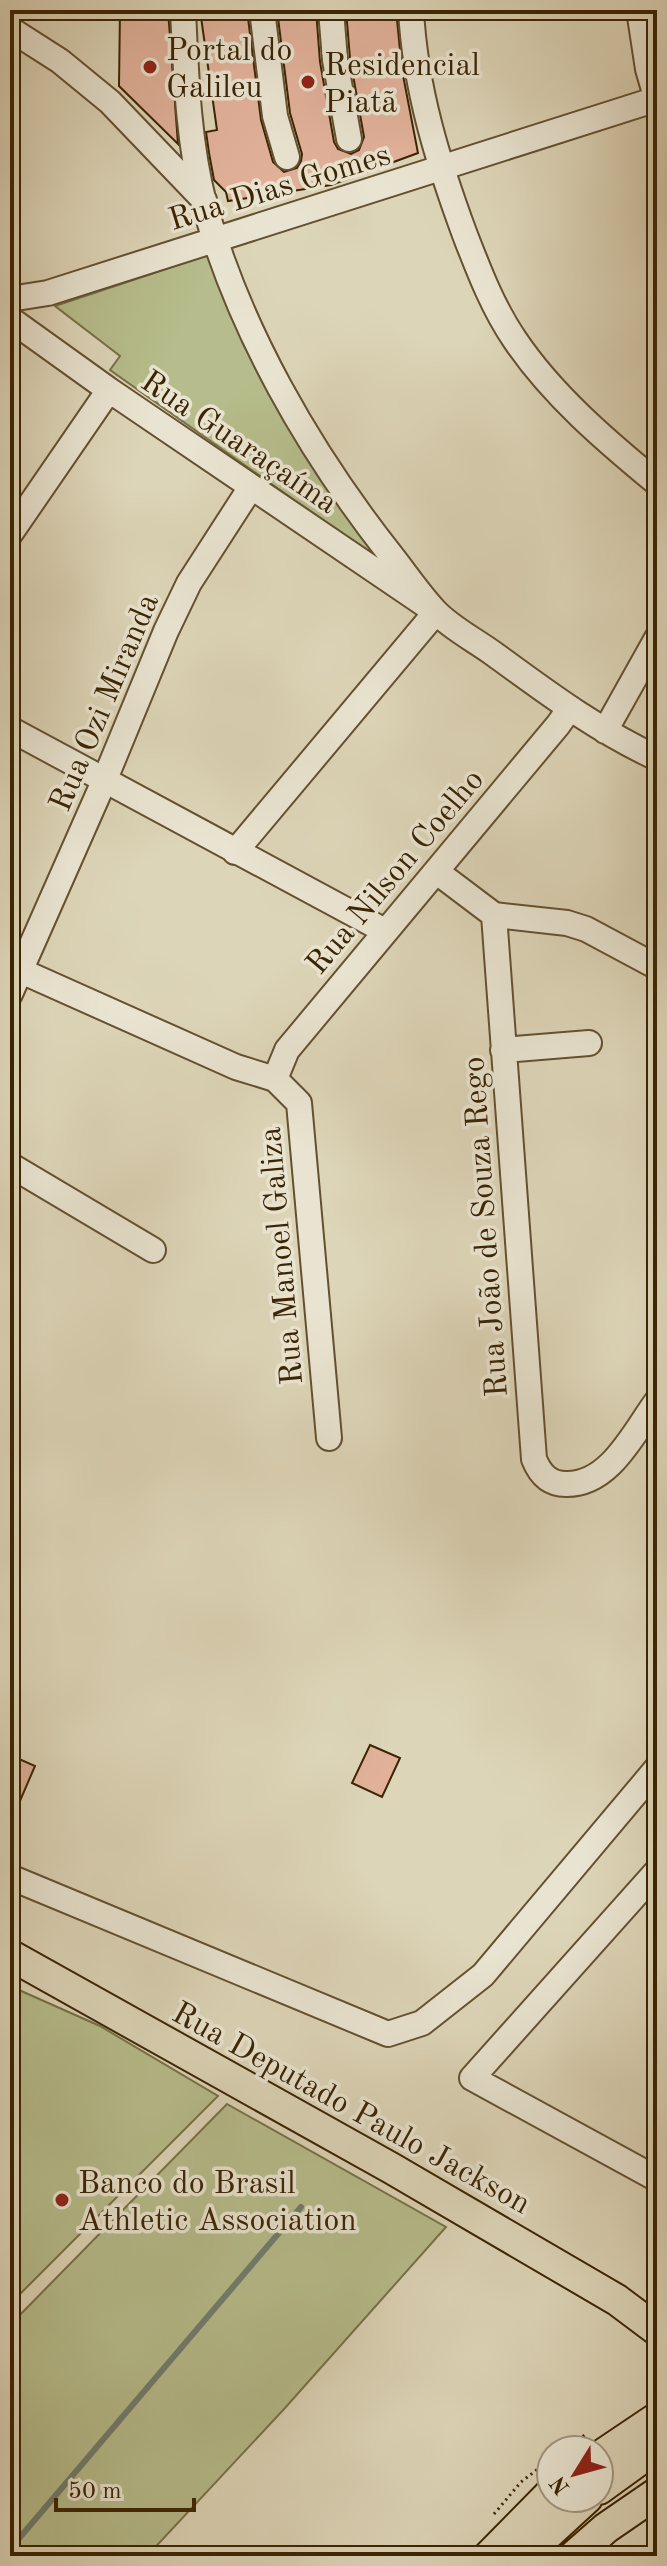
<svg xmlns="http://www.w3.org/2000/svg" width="667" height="2566" font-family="'Old Standard TT',serif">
	<rect width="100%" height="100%" fill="#ddd5b8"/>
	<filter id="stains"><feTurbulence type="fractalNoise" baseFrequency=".0025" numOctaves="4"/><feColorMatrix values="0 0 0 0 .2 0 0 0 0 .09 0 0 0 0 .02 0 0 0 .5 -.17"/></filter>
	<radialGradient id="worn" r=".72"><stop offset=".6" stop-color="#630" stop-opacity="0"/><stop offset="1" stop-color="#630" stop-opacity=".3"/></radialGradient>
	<path fill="#b6bc8b" stroke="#787047" stroke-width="2" d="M211,254L292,432L324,485L386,565L110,370L120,356L55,306Z
		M10,1986L100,2026L218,2096L10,2304Z
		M227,2104L446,2227L285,2408L147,2556H10V2325Z"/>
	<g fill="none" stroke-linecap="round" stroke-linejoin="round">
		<path stroke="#717c6f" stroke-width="6" d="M10,2549L301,2207"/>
	</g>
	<path fill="#e1b19a" stroke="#3b2403" stroke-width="2" d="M120,10H168L178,144L119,86Z
		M200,10H247L261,120L273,162L284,172L297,168L301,161L302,154L290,113L277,10H316L320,62L334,142L338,149L351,154L359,150L364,137L350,58L346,10H396L402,70L418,153L331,185L228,201L226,192L214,180L209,153L206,132L217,130Z
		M370,1745L400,1758L382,1797L352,1783Z
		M10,1755L35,1766L10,1824Z"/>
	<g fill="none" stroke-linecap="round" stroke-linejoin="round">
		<defs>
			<path id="minor" d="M183,10C186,73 188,141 204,203C239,330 309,451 390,554C405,573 419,594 435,611C451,628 475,640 494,654C546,692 598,731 657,758
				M262,10L275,116L287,157
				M331,10L335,60L349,139
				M411,10C415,88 438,162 465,235C479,271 493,308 515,340C552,395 606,441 657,483
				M639,10L648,69L657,100
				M10,29L60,61L110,102L204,200
				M10,299L48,293L657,99
				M10,319L109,390L436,612L235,852
				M10,534L109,390
				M10,729L385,931
				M605,731L657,638
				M437,872L494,915L534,1459C540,1474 549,1484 566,1484C610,1485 634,1432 657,1401
				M494,915L567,923L586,929L657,967
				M10,966L236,1067L275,1079L299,1103L329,1438
				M10,994L105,779L166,631L189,583L251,487
				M503,1050L589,1043
				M275,1079L287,1050L558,725L570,708
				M10,1165L153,1250
				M657,1871L472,2078L657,2179
				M10,1877L388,2034L422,2023L483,1975L657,1768"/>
			<path id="major" d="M10,1955L391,2168L617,2300L657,2330
				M599,2457L657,2418
				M599,2489L657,2447
				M489,2556L551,2493
				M524,2556L587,2498
				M574,2556L606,2528L657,2493"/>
		</defs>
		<use href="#minor" stroke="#645030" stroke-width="28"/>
		<use href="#major" stroke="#3b2403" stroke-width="34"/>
		<path stroke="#3b2403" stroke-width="3" stroke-dasharray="2 4" stroke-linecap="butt" d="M563,2450L585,2435
			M494,2514L521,2482L551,2459"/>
		<use href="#minor" stroke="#e9e4d1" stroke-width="24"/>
		<use href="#major" stroke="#ddd5b8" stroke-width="30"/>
	</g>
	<g fill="#8f2418" stroke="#e9e4d1" stroke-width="3">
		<circle cx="150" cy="67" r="8"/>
		<circle cx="308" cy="82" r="8"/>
		<circle cx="62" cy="2200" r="8"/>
	</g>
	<g text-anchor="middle" stroke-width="7" stroke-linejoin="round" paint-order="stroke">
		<g font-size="32" fill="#3b2403" stroke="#e9e4d1" text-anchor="start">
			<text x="166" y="60">Portal do<tspan x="166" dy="37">Galileu</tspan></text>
			<text x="324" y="75">Residencial<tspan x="324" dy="37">Piatã</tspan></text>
			<text x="78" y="2193">Banco do Brasil<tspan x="78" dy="37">Athletic Association</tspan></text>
		</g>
		<g font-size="32" fill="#3b2403" stroke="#e9e4d1">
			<text transform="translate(279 186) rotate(-17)" y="11">Rua Dias Gomes</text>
			<text transform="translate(240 441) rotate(34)" y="11">Rua Guaraçaíma</text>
			<text transform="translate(103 702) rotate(-67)" y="11">Rua Ozi Miranda</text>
			<text transform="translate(394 871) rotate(-50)" y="11">Rua Nilson Coelho</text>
			<text transform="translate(484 1227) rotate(-94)" y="11">Rua João de Souza Rego</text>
			<text transform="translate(280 1256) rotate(-95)" y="11">Rua Manoel Galiza</text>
			<text transform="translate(352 2107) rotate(29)" y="11">Rua Deputado Paulo Jackson</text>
		</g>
	</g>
	<rect width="667" height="2566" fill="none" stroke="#ddd5b8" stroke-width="40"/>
	<rect x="12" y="12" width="643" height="2542" fill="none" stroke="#3b2403" stroke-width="4"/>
	<rect x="20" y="20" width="627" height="2526" fill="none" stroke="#3b2403" stroke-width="2"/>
	<g transform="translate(575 2474) rotate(233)"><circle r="38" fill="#e9e4d1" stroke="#a3977f" stroke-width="2"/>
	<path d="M0-6L14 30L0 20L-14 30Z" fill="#8f2418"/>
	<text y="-12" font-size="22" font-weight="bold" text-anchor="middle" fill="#3b2403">N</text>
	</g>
	<path d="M56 2498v12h138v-12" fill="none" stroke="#3b2403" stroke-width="4"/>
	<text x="68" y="2498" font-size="24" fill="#3b2403" stroke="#e9e4d1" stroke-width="6" paint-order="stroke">50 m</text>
	<rect width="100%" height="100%" filter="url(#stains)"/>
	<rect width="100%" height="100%" fill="url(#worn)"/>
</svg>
